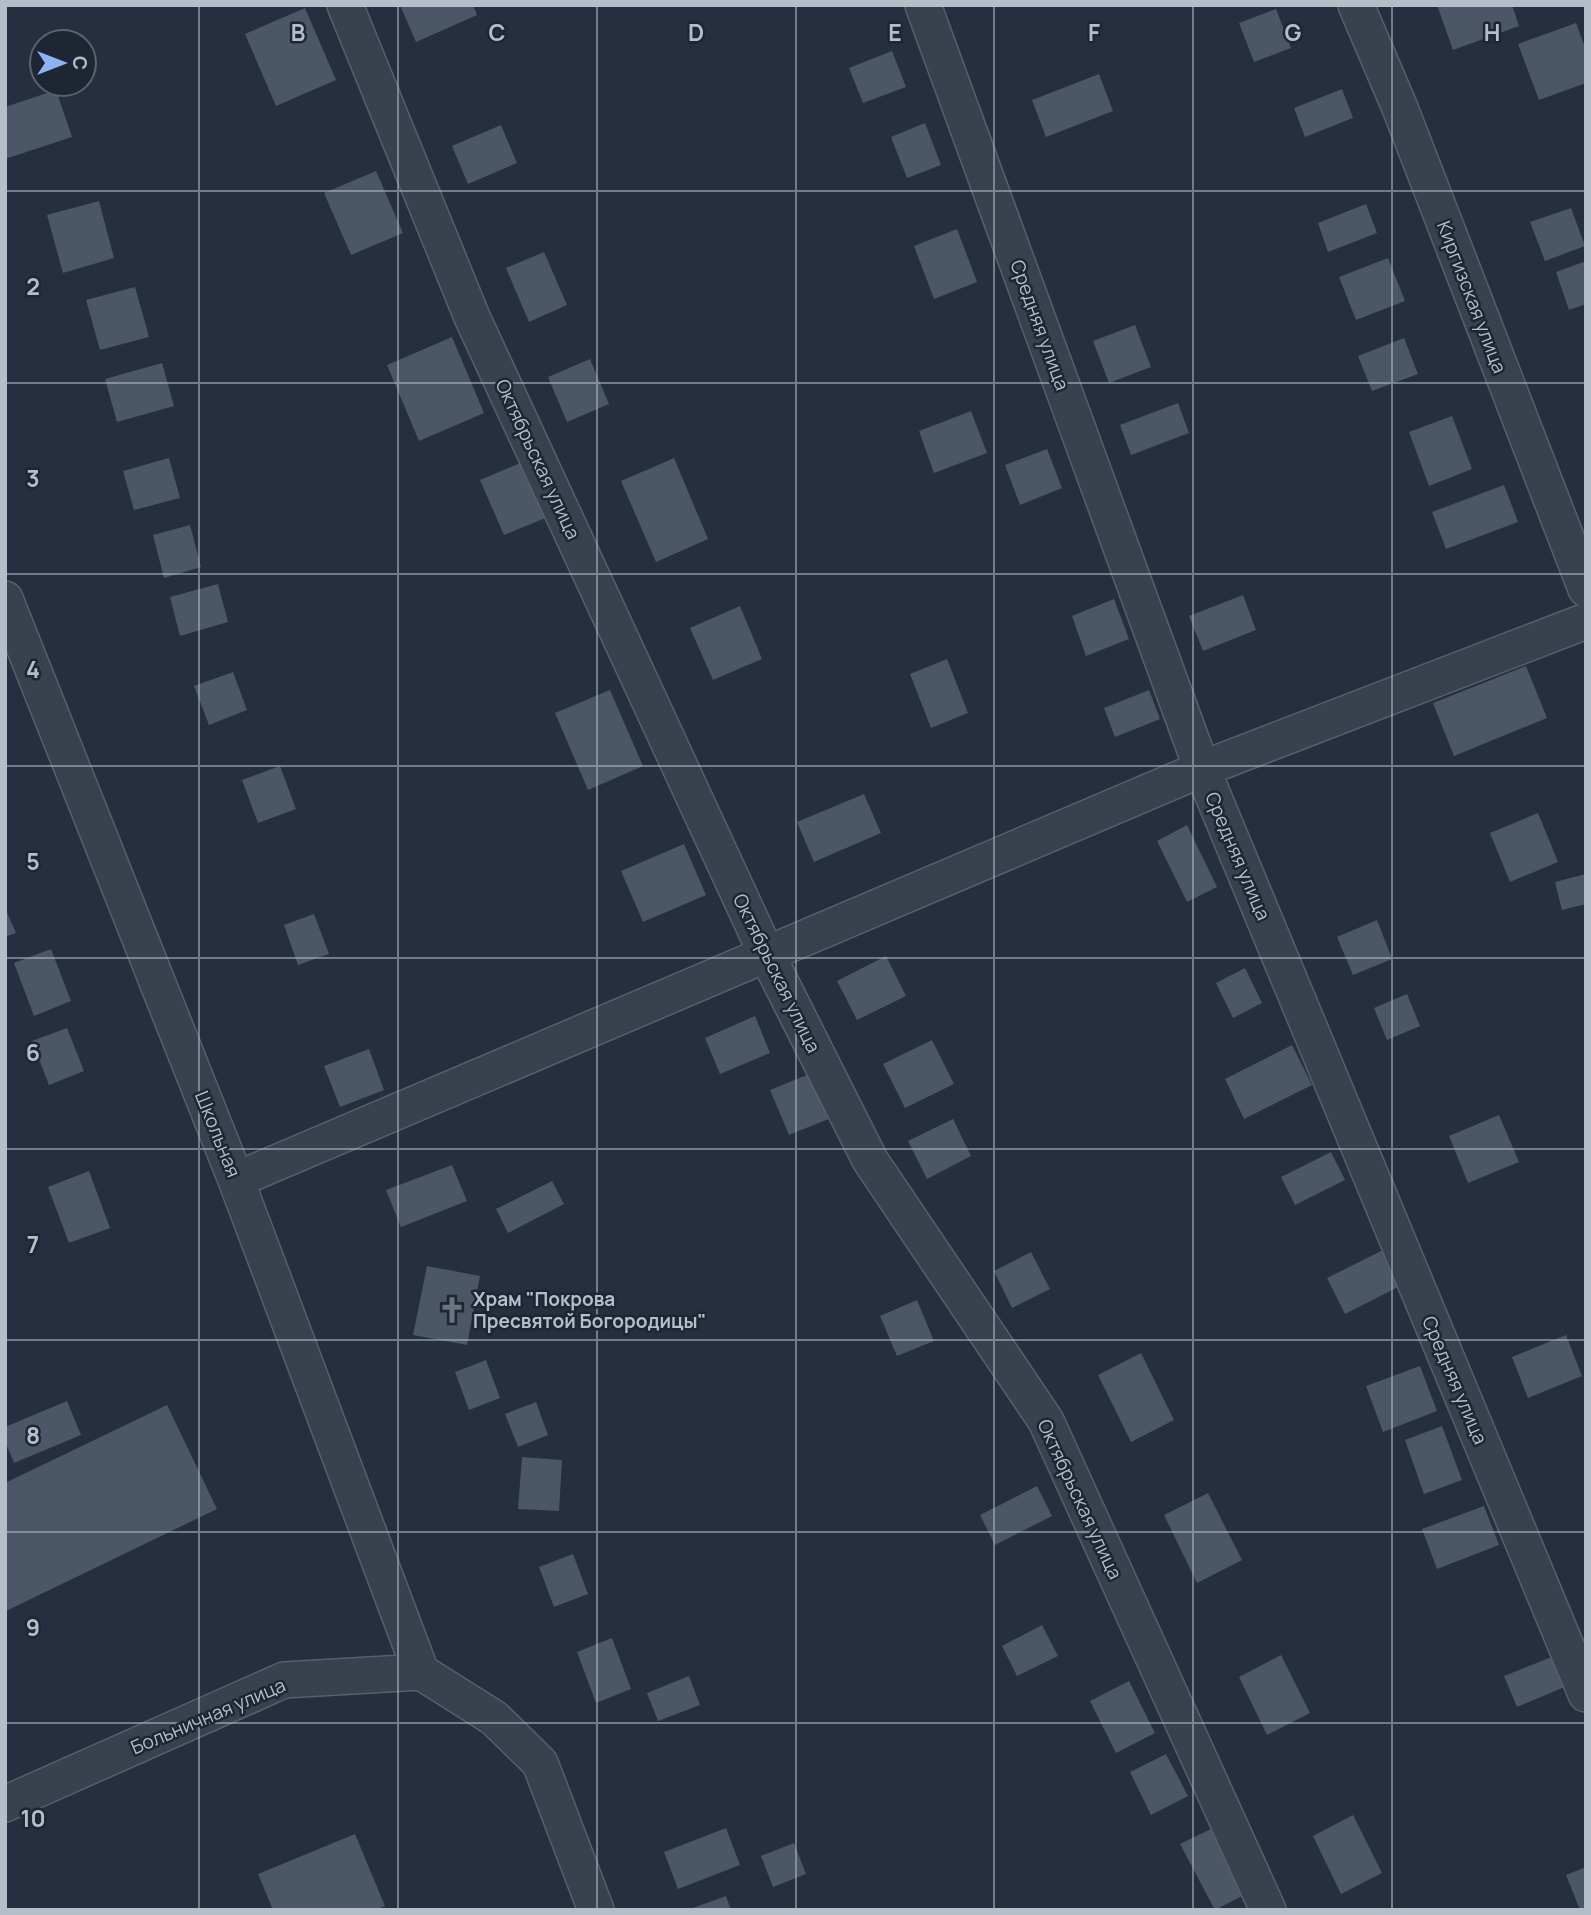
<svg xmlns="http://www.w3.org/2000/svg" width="1591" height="1915" font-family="Manrope,sans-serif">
	<rect width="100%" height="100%" fill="#252f3f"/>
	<path fill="#4b5667" d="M400,5H473L477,15L416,42Z
		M1437,5H1512L1519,26L1453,50Z
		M305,8L336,80L276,106L245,34Z
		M1276,9L1291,48L1254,62L1239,23Z
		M1576,23L1586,50V83L1539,100L1518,44Z
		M892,51L906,87L863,103L849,68Z
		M1099,74L1113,111L1046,137L1032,100Z
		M1342,89L1353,118L1305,137L1294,108Z
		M56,90L72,137L5,159V107Z
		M925,123L941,165L907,178L891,137Z
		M501,125L517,163L468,184L452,146Z
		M376,171L403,233L351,255L324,193Z
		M99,201L114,258L63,273L47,215Z
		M1366,204L1377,233L1328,252L1318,223Z
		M1571,208L1585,246L1545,261L1530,222Z
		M957,229L977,282L934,299L914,246Z
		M544,252L567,305L529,322L506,268Z
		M1388,258L1405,301L1356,320L1339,277Z
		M1586,261V304L1569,310L1556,272Z
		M135,287L149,337L100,350L86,300Z
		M1135,325L1151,367L1109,383L1093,341Z
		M452,337L484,413L419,441L387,365Z
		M1404,338L1418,374L1372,391L1358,356Z
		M590,359L609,404L567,422L548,377Z
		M162,363L174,406L117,422L105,379Z
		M1178,403L1189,433L1131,455L1120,425Z
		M971,411L987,453L934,473L919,431Z
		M1452,416L1472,469L1429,486L1409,432Z
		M1047,449L1062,488L1020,505L1005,465Z
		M169,458L180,498L134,510L123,471Z
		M674,458L708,539L656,562L621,481Z
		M525,461L548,517L504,535L480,480Z
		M1504,485L1518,522L1446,549L1432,512Z
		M190,525L201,567L164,578L153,535Z
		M218,584L228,622L180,636L170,597Z
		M1243,595L1256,630L1203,651L1189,616Z
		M1114,599L1129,639L1086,656L1072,616Z
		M740,606L762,659L713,680L690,628Z
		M947,659L968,713L931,728L910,674Z
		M1526,666L1547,718L1454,756L1433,703Z
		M233,672L247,710L209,725L194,686Z
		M610,690L643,766L588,790L555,713Z
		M1149,690L1160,719L1115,737L1104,708Z
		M280,766L296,809L258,823L242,780Z
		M864,794L881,833L814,862L797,822Z
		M1538,813L1558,862L1510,882L1490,833Z
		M1187,825L1217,887L1187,902L1157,841Z
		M684,844L706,895L643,922L621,871Z
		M1586,874V904L1562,910L1555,882Z
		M5,908L16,933L5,937Z
		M314,914L329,954L298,965L284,925Z
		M1377,920L1392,959L1353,975L1337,937Z
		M51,949L71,1001L34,1016L14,963Z
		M886,956L906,996L857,1020L837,981Z
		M1245,968L1262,1003L1233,1018L1216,983Z
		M1407,994L1420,1026L1387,1040L1374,1008Z
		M755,1016L770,1053L720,1074L705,1038Z
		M67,1028L84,1071L49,1085L32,1041Z
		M932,1040L954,1084L905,1108L883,1064Z
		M1292,1045L1312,1085L1244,1119L1225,1079Z
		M369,1049L384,1090L340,1107L324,1066Z
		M812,1073L831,1118L789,1135L770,1090Z
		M1499,1115L1519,1162L1468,1183L1449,1136Z
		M953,1119L971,1156L927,1179L908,1141Z
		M1331,1152L1345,1180L1295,1205L1281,1177Z
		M452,1165L467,1201L401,1227L386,1190Z
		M89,1171L110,1228L69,1243L48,1187Z
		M552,1181L564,1204L508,1233L496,1209Z
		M1385,1249L1402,1285L1345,1314L1327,1278Z
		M1031,1252L1050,1289L1012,1308L994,1271Z
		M427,1266L480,1276L467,1345L413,1335Z
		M917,1300L934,1341L897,1356L880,1316Z
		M1566,1335L1582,1376L1528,1398L1512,1357Z
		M1141,1353L1174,1420L1131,1442L1098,1375Z
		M486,1360L500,1398L469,1410L455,1372Z
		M1420,1366L1437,1411L1383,1432L1366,1386Z
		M67,1401L81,1435L14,1463L5,1441V1427Z
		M536,1402L548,1435L518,1447L505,1414Z
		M167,1405L217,1509L6,1611L5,1483Z
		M1442,1426L1462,1480L1424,1494L1405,1440Z
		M522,1457L562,1460L559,1511L518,1509Z
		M1037,1486L1052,1516L995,1545L980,1515Z
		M1208,1493L1242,1560L1197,1583L1164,1515Z
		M1484,1506L1499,1545L1437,1569L1422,1529Z
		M573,1554L588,1594L554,1607L539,1567Z
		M1042,1625L1058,1656L1017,1676L1002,1646Z
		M612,1638L631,1689L596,1703L577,1652Z
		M1281,1655L1310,1713L1267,1735L1239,1677Z
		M1554,1656L1567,1686L1517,1707L1504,1676Z
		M689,1676L700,1705L658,1721L647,1693Z
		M1129,1681L1155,1733L1116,1753L1090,1701Z
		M1166,1754L1188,1796L1151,1815L1130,1772Z
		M1353,1815L1382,1873L1341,1894L1313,1836Z
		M726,1828L740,1865L678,1889L664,1852Z
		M1213,1828L1246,1894L1215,1910L1180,1844Z
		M355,1834L385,1906L376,1910H273L258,1874Z
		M794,1843L806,1874L773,1887L761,1856Z
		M1586,1867V1910H1580L1566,1875Z
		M726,1896L731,1910H690V1909Z"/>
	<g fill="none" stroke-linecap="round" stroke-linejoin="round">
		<defs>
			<path id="minor" d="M345,5L472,317L767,955L870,1160L1046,1421L1268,1910
				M923,5L1202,769L1586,1694
				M1356,5L1400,108L1586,589
				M5,599L236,1180L421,1672
				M236,1180L1202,769L1586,621
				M421,1672L494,1718L540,1763L596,1910
				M5,1804L284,1680L421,1672"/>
		</defs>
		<use href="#minor" stroke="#575f6c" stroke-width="38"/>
		<use href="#minor" stroke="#39414f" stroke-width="35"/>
	</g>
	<path fill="none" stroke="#b5bdc9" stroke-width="2" stroke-opacity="0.55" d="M199,5V1910M398,5V1910M597,5V1910M796,5V1910M994,5V1910M1193,5V1910M1392,5V1910M5,191H1586M5,383H1586M5,574H1586M5,766H1586M5,958H1586M5,1149H1586M5,1340H1586M5,1532H1586M5,1723H1586"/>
	<defs>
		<symbol id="church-bare" viewBox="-9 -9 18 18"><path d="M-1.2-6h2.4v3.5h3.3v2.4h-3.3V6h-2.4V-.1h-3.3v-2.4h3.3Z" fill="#6b7280" stroke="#1e2634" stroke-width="2.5" paint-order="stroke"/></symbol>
	</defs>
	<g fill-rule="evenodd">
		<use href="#church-bare" x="433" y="1291" width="38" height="38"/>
	</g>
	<g text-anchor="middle" stroke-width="5" stroke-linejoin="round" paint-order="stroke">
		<g font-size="19" fill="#b5bdc9" stroke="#1e2634">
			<text transform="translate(1472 297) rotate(69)" y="7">Киргизская улица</text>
			<text transform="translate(1040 325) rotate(70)" y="7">Средняя улица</text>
			<text transform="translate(538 459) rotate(65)" y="7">Октябрьская улица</text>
			<text transform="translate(1238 856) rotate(67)" y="7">Средняя улица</text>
			<text transform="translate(777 973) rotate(64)" y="7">Октябрьская улица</text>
			<text transform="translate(218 1134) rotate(68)" y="7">Школьная</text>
			<text transform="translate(1455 1380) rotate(67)" y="7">Средняя улица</text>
			<text transform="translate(1080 1499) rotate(65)" y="7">Октябрьская улица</text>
			<text transform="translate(208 1716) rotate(-23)" y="7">Больничная улица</text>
		</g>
		<g font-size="19" font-weight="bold" fill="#b5bdc9" stroke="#1e2634" text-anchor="start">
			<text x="473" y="1306">Храм "Покрова<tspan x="473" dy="22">Пресвятой Богородицы"</tspan></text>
		</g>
	</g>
	<g font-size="23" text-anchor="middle" font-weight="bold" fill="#b5bdc9" stroke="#1e2634" stroke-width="5" stroke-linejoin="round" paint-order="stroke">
		<text x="298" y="41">B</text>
		<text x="497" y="41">C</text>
		<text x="696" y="41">D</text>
		<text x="895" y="41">E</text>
		<text x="1094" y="41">F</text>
		<text x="1293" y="41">G</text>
		<text x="1492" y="41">H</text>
		<text x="33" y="295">2</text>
		<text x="33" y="487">3</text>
		<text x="33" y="678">4</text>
		<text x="33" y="870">5</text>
		<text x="33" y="1061">6</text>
		<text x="33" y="1253">7</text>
		<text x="33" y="1444">8</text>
		<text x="33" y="1636">9</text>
		<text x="33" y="1827">10</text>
	</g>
	<rect width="1591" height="1915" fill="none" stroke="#b5bdc9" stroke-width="14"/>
	<g transform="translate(63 63) rotate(90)"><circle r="33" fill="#1e2634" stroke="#5a6270" stroke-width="2"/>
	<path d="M0-5L12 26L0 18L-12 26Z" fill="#8db3f6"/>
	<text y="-10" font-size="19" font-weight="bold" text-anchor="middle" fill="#b5bdc9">С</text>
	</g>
</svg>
